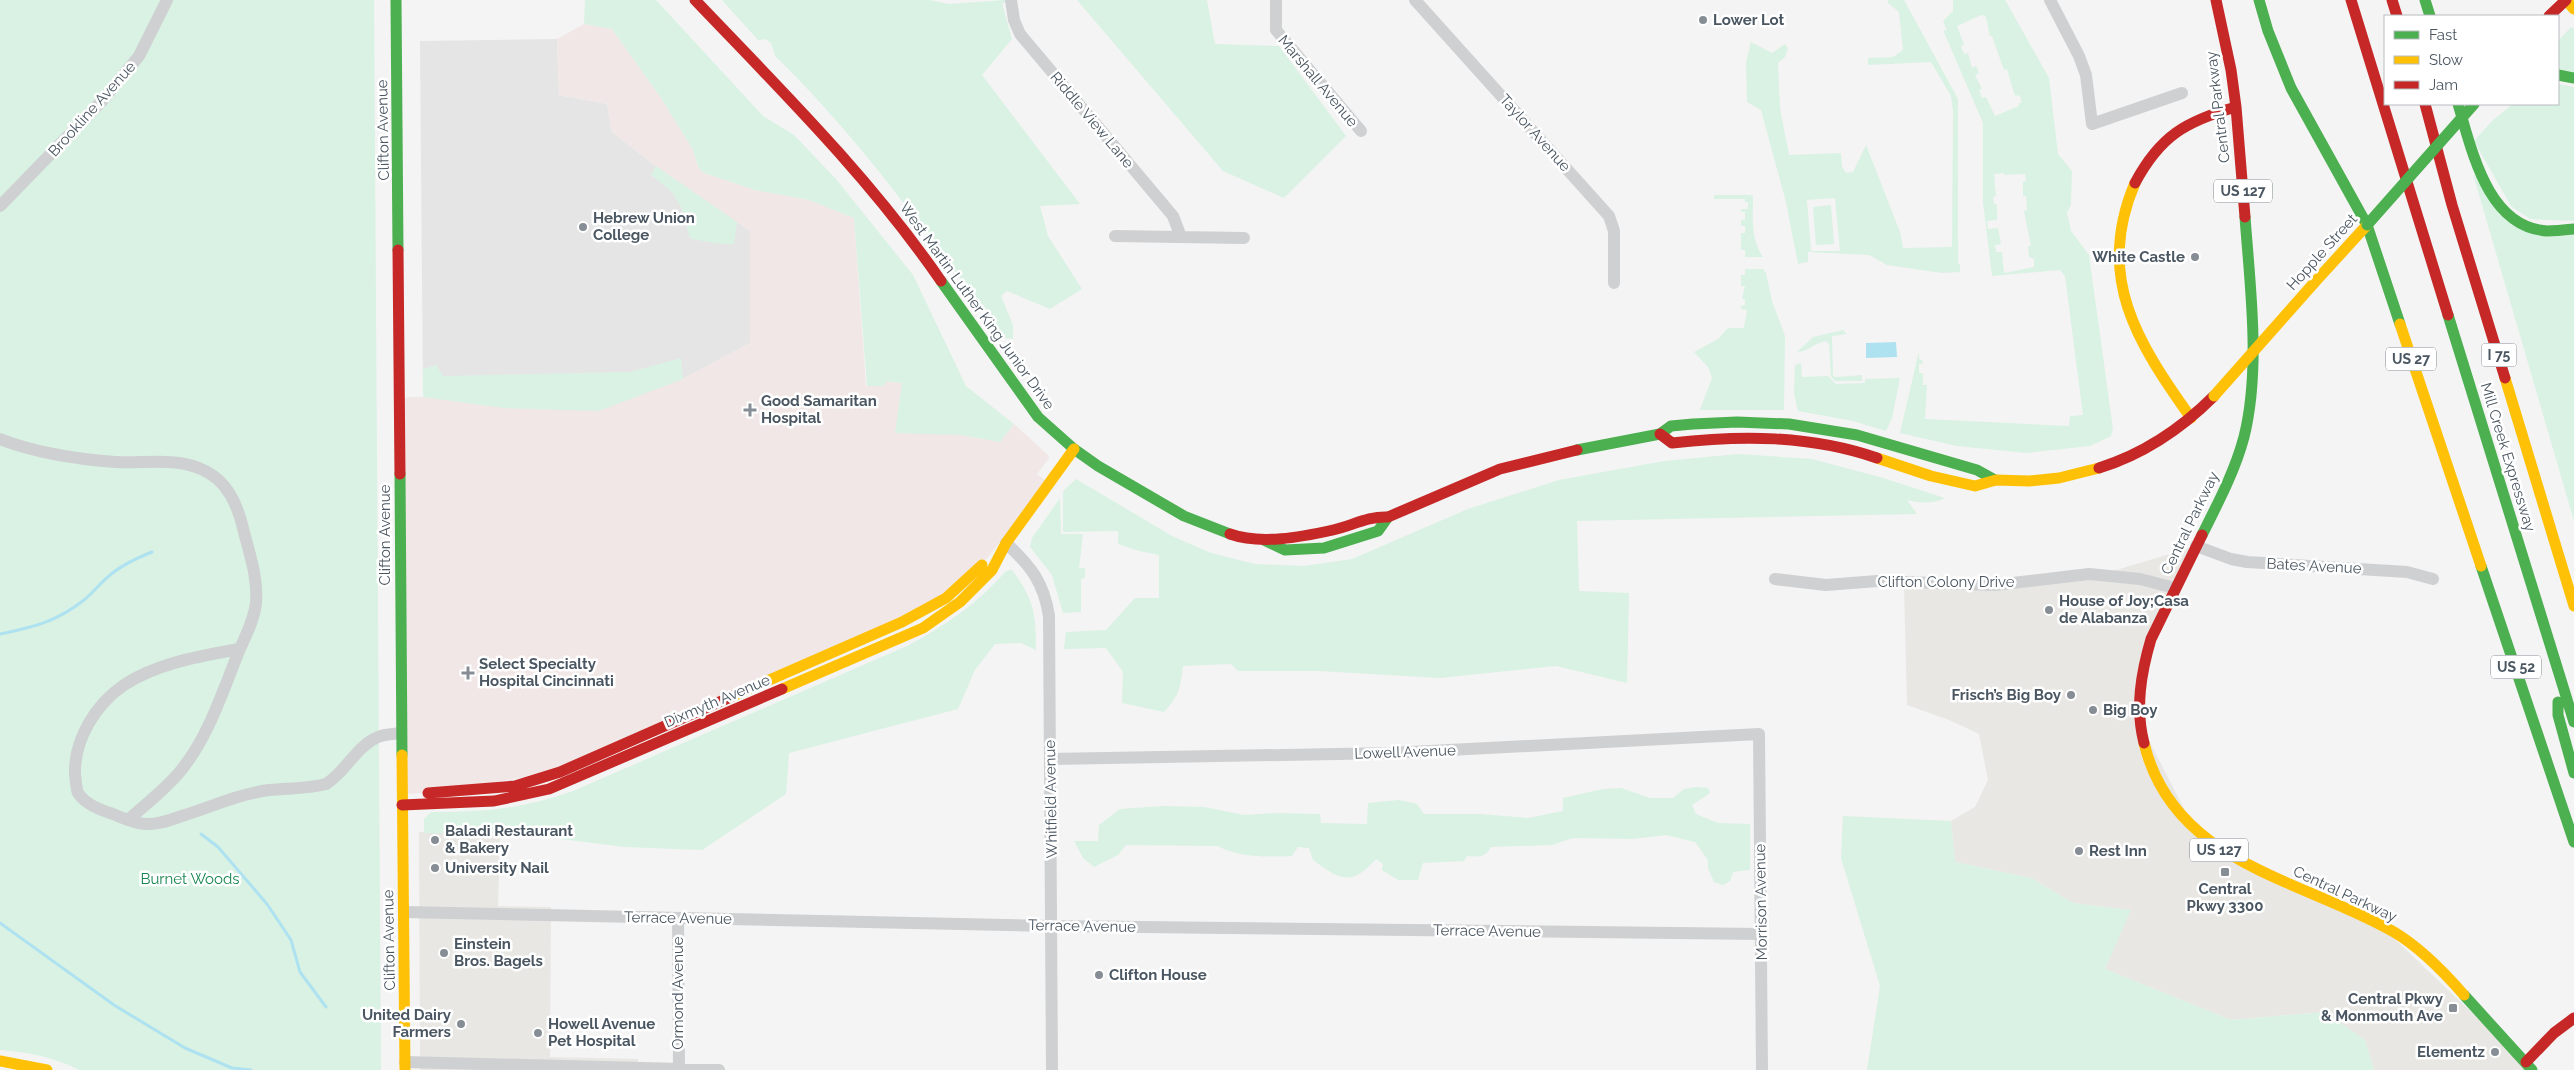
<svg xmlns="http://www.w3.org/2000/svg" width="2574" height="1070" font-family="Raleway,sans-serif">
	<rect width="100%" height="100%" fill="#f4f4f4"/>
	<path fill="#e8e7e3" d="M2196,546L2151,639L2140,723L2196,832L2378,923L2532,1070H2374L2365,1040L2324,1012L2231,1020L2105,969L2130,910L2073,903L2031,878L1955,862L1951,821L1975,807L1988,780L1979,734L1949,720L1907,705L1904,588L1951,589L2080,581Z
		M419,832L500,834L498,906L551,907L550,1057L638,1059V1070H420Z"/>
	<path fill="#e6e5e6" d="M557,39L559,95L607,104L612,132L670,177L751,231L750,343L683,379L549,409L504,408L423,397L420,41Z"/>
	<path fill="#f1e7e6" d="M584,24L612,29L661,98L692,148L699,168L704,173L755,190L809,200L854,218L866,386H884L886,381L902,383L961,435L1000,442L1014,424L1048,455L1049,458L1037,474L1048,483L979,568L946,598L560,772L424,793L402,794L400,400L409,397H423L504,408L549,409L683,379L750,343V231L670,177L612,132L607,104L559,95L557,39Z"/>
	<path fill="#d9f2e3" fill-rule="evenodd" d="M0,0H374L381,1070H79C55,1057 27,1052 0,1050Z
		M585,0H656L763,116L794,135L836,179L913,275L966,386L1014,424L1000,442L961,435L895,433L902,383L886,381L884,386H867L854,218L809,200L755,190L704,173L699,168L692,148L661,98L612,29L584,24Z
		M722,0H929L949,4L1005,0V3H1002L1012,39L982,75L1080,204L1040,206L1048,236L1082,289L1050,309L1007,291L1001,296L1013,325V339L1004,338C932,241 863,141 775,56L771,43L765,39L758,40Z
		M1077,0H1207L1215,44L1279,46L1346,136L1284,198L1223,171Z
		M1888,0H1904L1958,99V263L1960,264V272L1942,273L1887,265L1869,255L1808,252V262L1798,264L1786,202L1761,110L1747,102L1746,62L1751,42L1772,53L1785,44L1788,48L1785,57L1778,63L1780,108L1789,155L1841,153L1842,167L1846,173L1853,172L1866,145L1900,232L1903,248L1952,247L1953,110L1951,96L1931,62L1868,65V58L1893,57L1903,50L1899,12L1888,3ZM1835,198L1840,251H1811L1807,200Z
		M1953,0H2005L2049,78L2058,154L2072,171L2071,205L2067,213L2071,231L2089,255L2113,429L2111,436L2090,446L2026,453L1957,446L1900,433L1919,351V359L1922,360L1923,364H1919V373H1923V385H1927L1925,419L2069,426L2070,416L2083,415L2065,276L2060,270L1992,276L1983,202V123L1943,30L1947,31L1943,21L1953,11ZM1981,15L1985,16C1989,24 1987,27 1990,36H1992L2004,70L2007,69L2014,93L2016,96L2019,95L2022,102L2018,104L2019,106L1995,116L1986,97L1982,98L1979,90L1982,89L1975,75L1979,73L1976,66L1972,68L1968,53L1964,54L1961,46L1964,45L1957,26ZM2003,173L2004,175L2025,174L2026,181L2023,182V196H2026L2027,210L2024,211L2031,246H2028L2029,257L2034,259V267L2004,273L2002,252H1996L1995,245L2001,244L1998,228L1988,229L1987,221L1997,220V204H1994L1993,197L1996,196L1994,174Z
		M2571,27L2574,29V74L2558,72V41Z
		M2558,84L2574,87V221L2530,219L2511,206L2474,141L2493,120L2513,104H2558Z
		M656,166L737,222L734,244C724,245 699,241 690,238L681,207L672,192L651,175Z
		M2473,174L2499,214L2574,235V521Z
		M1714,195H1753C1753,217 1750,238 1763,257H1745V250H1741V233H1745V226H1741V220H1745V212H1741V209H1748V202H1745V199H1714Z
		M1831,205L1834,244L1816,245L1813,207Z
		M1745,269H1763L1766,273L1772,301L1785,336L1784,410H1700L1712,378L1708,367L1694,352L1718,339L1728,328H1744L1747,310L1741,309V306L1745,305V299H1742L1745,286H1741V275H1745Z
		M1843,330L1847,334L1832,336L1833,376L1836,377L1862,375V381H1835L1831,376L1829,344L1826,341C1814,343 1808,352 1797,352L1813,337Z
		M681,358L683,379L599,411L504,408L423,397V369L436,365L443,376L630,372Z
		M1801,363L1802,377L1828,376L1836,384L1865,383V379L1900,378L1892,418L1886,431L1853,421L1798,411L1794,393L1795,365Z
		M1738,454L1812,459L1880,477L1945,498C1934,504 1919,503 1907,500L1917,514L1577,521L1579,591L1629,593L1627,683L1556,666L1440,678L1319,671H1238L1231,664L1183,666C1180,688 1180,695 1164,712L1122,703L1123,672L1106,648L1064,649L1066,632L1106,630L1135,598H1159V555L1139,551L1118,544V531L1063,532V491L1076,479L1172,536L1211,553L1255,564L1304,566L1352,559L1468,509L1559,480L1664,461Z
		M1060,498L1061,534H1083L1079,568H1085V578L1081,579V612L1063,613L1052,575L1030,547L1032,538Z
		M1012,570C1034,599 1036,614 1036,650L1021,643L995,644L975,670L958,709L789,753L786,794L702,850L624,847L521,834L424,833V819L431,812C484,812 522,809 573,791L909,645C946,625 978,603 1006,571Z
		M1696,787L1708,788L1710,793L1692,805L1696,814L1718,823L1750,824V870L1733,872L1730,881L1723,885L1714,882L1708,868V860L1695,842L1666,835L1632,839L1573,838L1552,845L1491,847C1485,858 1479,857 1467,856L1464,861L1423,863L1418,880H1398L1382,870L1383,864L1376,859C1351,887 1340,880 1313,860L1309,848L1298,847L1292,856C1268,857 1239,858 1218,846L1126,845L1118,855L1094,867L1083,858L1074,841H1098L1099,825L1120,809L1163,806L1204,807L1244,815L1277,813L1320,814L1321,823L1367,824L1368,803L1399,800L1417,804L1424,814H1480L1528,818L1563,811V798L1603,789L1621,788L1650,798H1673L1684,789Z
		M1843,816L1951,821L1955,862L2031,878L2073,903L2131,910L2105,969L2231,1020L2324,1012L2365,1040L2374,1070H1867L1880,986L1841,858Z"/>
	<path fill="#aee2f0" d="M1896,342L1897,357L1866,358V343Z"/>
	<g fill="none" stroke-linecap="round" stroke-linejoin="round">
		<path stroke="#aee2f0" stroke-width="3" d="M0,634C34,627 56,622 84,600C93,593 100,583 109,576C121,565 137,558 152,552
			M201,834L218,847L267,904L291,940L300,972L326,1007
			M0,923L114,1005L185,1048L232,1068L251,1070"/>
		<path stroke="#ced0d2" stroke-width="12" d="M1011,0L1014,20L1020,34L1173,216L1181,237
			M1276,0V30L1361,131
			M1415,0L1609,216L1614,231V283
			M2050,0L2079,56L2086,75L2092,124L2182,93
			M0,206L102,101L139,56L167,0
			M1115,236L1244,238
			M0,439C36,453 77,459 115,462C143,464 174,457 201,469C228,480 238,506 244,532C250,556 258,578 256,603C254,622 244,638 237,656C221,696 207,740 178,774C163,791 145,805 128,820
			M1006,543C1031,566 1044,583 1049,616L1052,1070
			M2196,546L2231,559L2247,562L2407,572L2433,579
			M1775,579L1826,585L1877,581L1995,585L2089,574L2140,579L2175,588
			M239,649C201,656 157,663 124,685C96,704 74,739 75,774C76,780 76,788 78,793C86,805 101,810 113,814C123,818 135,824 146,824C158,825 170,820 182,816C211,807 239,794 269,790C288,788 307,789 326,784C346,772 356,746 378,737C384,734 394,734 401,733
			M1050,759L1391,753L1759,734L1762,1070
			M404,912L1052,926L1761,934
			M678,918L679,1069
			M405,1062L719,1070"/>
		<path stroke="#4caf50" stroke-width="11" d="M396,0L398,250
			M2259,0L2268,31L2291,88L2367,225L2400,324
			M2425,0L2430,16
			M2558,75L2574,78
			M2458,104C2472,150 2487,227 2547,231C2556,231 2565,230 2574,229
			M941,281L1038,417L1074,449L1098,466L1184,516L1230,534
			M2448,315L2574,722
			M1577,450L1660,434L1671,426L1693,424L1737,422L1789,424L1857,435L1977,470L1995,480
			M400,474L402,755
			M2202,535C2218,503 2235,471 2244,437C2261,369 2250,286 2245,217
			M1264,540L1285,550L1324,548L1378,531L1388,517
			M2481,566L2574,842
			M2558,702V715L2574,773
			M2464,995L2532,1070"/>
		<path stroke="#ffc107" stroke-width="11" d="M2566,0L2574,9
			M2135,183C2095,277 2137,342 2191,418
			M2314,283L2367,225
			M2400,324L2481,566
			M2505,378L2574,606
			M1877,458L1931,476L1975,486L1996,480L2029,481L2059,478L2099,468
			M782,689L923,628L960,602L992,570L1006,543L1074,449
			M733,696L902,622L946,598L982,565
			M2144,743C2173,864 2302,879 2394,932C2421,948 2444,972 2464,995
			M402,755L405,1070
			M0,1061L47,1070"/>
		<path stroke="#c62828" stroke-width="11" d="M695,0C781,90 870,178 941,281
			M2216,0L2231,70L2236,107L2245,217
			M2351,0L2448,315
			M2392,0L2397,16
			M2549,16L2566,0
			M2425,104L2452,205L2505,378
			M2135,183C2160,136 2186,121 2236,107
			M398,250L400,474
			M1660,434L1672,443C1741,435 1810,435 1877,458
			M2099,468C2144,454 2181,429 2214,396
			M1230,534C1261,545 1301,537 1333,530C1352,526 1367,516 1388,517L1500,469L1577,450
			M2144,743C2135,708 2141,673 2151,639L2202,535
			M428,793L515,786L560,772L733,696
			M402,805L494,801L549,789L782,689
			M2526,1062L2554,1033L2574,1018"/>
		<path stroke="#4caf50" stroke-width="11" d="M2367,225L2474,104"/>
		<path stroke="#ffc107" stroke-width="11" d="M2214,396L2314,283"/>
	</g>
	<g fill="#868d94" stroke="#fff" stroke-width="2">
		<circle cx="1703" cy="20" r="5"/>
		<circle cx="583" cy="227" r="5"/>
		<circle cx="2195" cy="257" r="5"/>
		<path d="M747.5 402.5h5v5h5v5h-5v5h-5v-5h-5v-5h5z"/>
		<circle cx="2049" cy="610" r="5"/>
		<path d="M465.5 665.5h5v5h5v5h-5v5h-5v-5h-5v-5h5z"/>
		<circle cx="2071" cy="695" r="5"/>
		<circle cx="2093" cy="710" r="5"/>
		<circle cx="435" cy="840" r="5"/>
		<circle cx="2079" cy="851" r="5"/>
		<circle cx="435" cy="868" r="5"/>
		<rect x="2220" y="867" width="10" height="10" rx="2.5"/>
		<circle cx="444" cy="953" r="5"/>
		<circle cx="1099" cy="975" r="5"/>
		<rect x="2448" y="1003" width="10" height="10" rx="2.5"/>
		<circle cx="461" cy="1024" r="5"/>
		<circle cx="538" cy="1033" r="5"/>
		<circle cx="2495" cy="1052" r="5"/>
	</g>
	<g text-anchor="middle" stroke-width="5" stroke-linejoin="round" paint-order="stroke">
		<g fill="#fff" stroke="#808990" stroke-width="1">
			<rect x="2214" y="179.5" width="58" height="23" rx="4"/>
			<rect x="2481.5" y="343.5" width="35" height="23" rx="4"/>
			<rect x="2386" y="347.5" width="50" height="23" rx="4"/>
			<rect x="2491" y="655.5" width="50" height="23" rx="4"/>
			<rect x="2190" y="838.5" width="58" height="23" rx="4"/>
		</g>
		<g font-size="14" font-weight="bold" fill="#4a5661">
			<text x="2243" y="196">US 127</text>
			<text x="2499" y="360">I 75</text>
			<text x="2411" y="364">US 27</text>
			<text x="2516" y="672">US 52</text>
			<text x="2219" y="855">US 127</text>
		</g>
		<g font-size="15" font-weight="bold" fill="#4a5661" stroke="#fff" text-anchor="start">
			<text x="1713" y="25">Lower Lot</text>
			<text x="593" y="223">Hebrew Union<tspan x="593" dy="17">College</tspan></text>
			<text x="2185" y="262" text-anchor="end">White Castle</text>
			<text x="761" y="406">Good Samaritan<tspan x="761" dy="17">Hospital</tspan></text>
			<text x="2059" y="606">House of Joy;Casa<tspan x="2059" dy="17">de Alabanza</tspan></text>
			<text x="479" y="669">Select Specialty<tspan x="479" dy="17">Hospital Cincinnati</tspan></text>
			<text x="2061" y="700" text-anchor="end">Frisch’s Big Boy</text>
			<text x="2103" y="715">Big Boy</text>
			<text x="445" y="836">Baladi Restaurant<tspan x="445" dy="17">&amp; Bakery</tspan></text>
			<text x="2089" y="856">Rest Inn</text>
			<text x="445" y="873">University Nail</text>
			<text x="2225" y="894" text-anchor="middle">Central<tspan x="2225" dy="17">Pkwy 3300</tspan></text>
			<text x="454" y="949">Einstein<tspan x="454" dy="17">Bros. Bagels</tspan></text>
			<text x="1109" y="980">Clifton House</text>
			<text x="2443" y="1004" text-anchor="end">Central Pkwy<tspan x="2443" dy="17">&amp; Monmouth Ave</tspan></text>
			<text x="451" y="1020" text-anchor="end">United Dairy<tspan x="451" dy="17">Farmers</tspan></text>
			<text x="548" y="1029">Howell Avenue<tspan x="548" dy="17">Pet Hospital</tspan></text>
			<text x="2485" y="1057" text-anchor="end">Elementz</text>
		</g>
		<g font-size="15" fill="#4a5661" stroke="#fff">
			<text transform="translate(1318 81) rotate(50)" y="5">Marshall Avenue</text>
			<text transform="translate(2218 107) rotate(-97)" y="5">Central Parkway</text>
			<text transform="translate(92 109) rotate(-48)" y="5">Brookline Avenue</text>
			<text transform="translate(1092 120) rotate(50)" y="5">Riddle View Lane</text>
			<text transform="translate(383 130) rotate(-91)" y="5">Clifton Avenue</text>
			<text transform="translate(1535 133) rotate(48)" y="5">Taylor Avenue</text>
			<text transform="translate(2322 252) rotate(-48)" y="5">Hopple Street</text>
			<text transform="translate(977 306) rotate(54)" y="5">West Martin Luther King Junior Drive</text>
			<text transform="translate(2508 457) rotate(73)" y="5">Mill Creek Expressway</text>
			<text transform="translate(2190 523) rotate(-64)" y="5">Central Parkway</text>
			<text transform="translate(385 535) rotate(-90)" y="5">Clifton Avenue</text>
			<text transform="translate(2314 566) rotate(3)" y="5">Bates Avenue</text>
			<text x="1946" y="587">Clifton Colony Drive</text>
			<text transform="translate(717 701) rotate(-23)" y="5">Dixmyth Avenue</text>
			<text transform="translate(1405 752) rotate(-2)" y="5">Lowell Avenue</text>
			<text transform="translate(1051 799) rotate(-91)" y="5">Whitfield Avenue</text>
			<text transform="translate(2345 894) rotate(25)" y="5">Central Parkway</text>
			<text transform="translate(1761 902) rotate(-91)" y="5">Morrison Avenue</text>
			<text transform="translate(678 918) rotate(1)" y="5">Terrace Avenue</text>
			<text transform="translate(1082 926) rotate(1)" y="5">Terrace Avenue</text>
			<text transform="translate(1487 931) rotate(1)" y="5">Terrace Avenue</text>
			<text transform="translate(389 940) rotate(-91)" y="5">Clifton Avenue</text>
			<text transform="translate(678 993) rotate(-90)" y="5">Ormond Avenue</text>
		</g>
		<g font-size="15" fill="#17864f" stroke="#fff">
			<text x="190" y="884">Burnet Woods</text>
		</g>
	</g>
	<rect x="2384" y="15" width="175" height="90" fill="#ffffff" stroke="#b7bbc0"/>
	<rect x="2394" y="31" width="25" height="8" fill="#4caf50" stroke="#b7bbc0"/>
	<text x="2429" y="40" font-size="15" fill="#4a5661">Fast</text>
	<rect x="2394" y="56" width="25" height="8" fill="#ffc107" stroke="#b7bbc0"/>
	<text x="2429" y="65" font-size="15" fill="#4a5661">Slow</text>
	<rect x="2394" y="81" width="25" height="8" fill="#c62828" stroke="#b7bbc0"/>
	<text x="2429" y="90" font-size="15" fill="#4a5661">Jam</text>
</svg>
